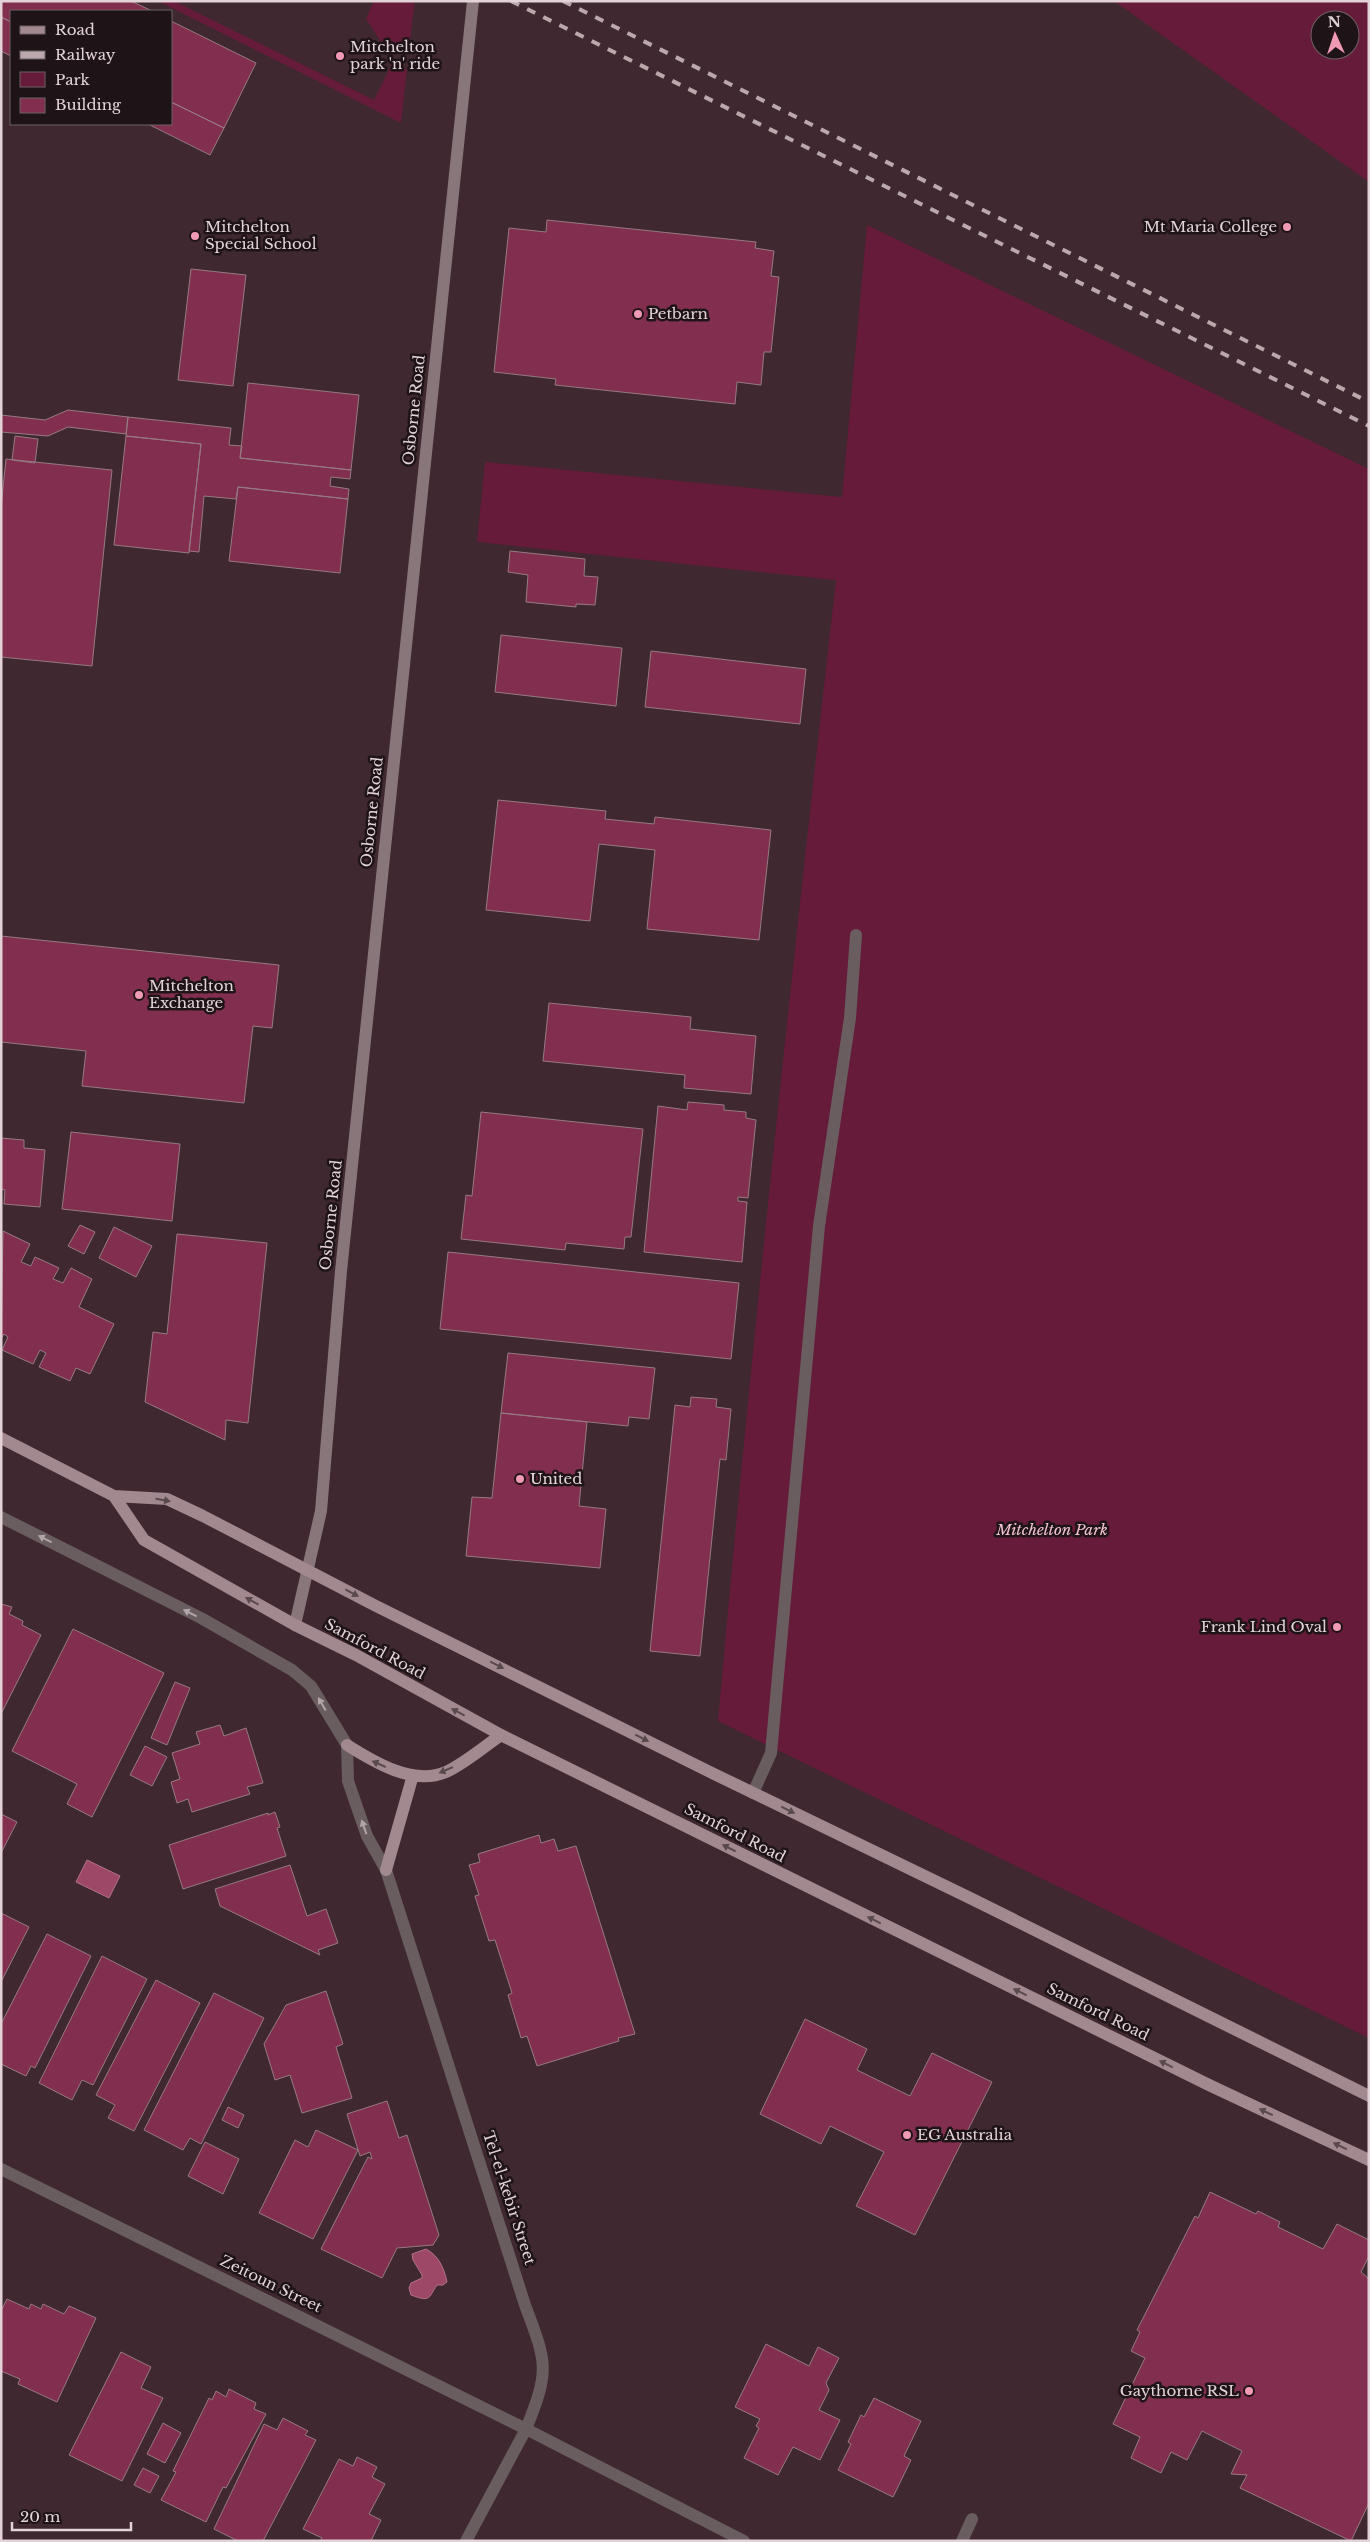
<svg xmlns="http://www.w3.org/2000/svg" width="1370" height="2542" font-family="'Libre Baskerville',serif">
	<rect width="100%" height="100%" fill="#3f282f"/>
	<path fill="#661b3a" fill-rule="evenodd" d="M158,1H174L374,100L393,62L407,69L401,123Z
		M374,1H415L408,54L381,42L366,19Z
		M1114,1H1369V182ZM1320,20H1350V50H1320Z
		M867,225L1369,469V2038L718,1721C752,1340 793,960 836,580L477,542L485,462L842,497Z"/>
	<path fill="#9e4867" stroke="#b37289" d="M87,1860L120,1876L109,1898L76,1882Z
		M426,2249C439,2256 444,2268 447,2282L443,2285H437C428,2299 430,2302 411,2295L409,2288L411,2283L422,2278V2275L413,2260L412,2254Z"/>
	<path fill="#822f4f" stroke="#967a82" d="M1,1H131L152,11H11V22L1,17Z
		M1,17L11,22V56L1,51Z
		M171,21L256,63L224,128L171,102Z
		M171,102L224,128L210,155L148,124H171Z
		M547,220L756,242L755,248L774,251L771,276L779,277L771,352H764L761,385L737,382L735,404L555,385L556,379L494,372L509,228L546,232Z
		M191,269L246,275L233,386L178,380Z
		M248,383L359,395L351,470L240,458Z
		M68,410L128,417L126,434L68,427L48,436L1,432V415L45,420Z
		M128,417L231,428L229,445L242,446L240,458L351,470L350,479L331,477L330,486L349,489L348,499L238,487L236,499L204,496L199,552L189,551L201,444L126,436Z
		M15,436L38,439L35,463L12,460Z
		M126,436L201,444L189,553L114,545Z
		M6,459L112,470L92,666L1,657V507Z
		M238,487L348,499L340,573L229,561Z
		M510,551L585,559L584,576L598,577L595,605L576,604V607L526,602L528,575L508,572Z
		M501,635L622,648L616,706L495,692Z
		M651,651L806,669L800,724L645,707Z
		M498,800L606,811L605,819L654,824L655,817L771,830L759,940L647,929L655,850L599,844L590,921L486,910Z
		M1,936L279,965L272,1028L253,1026L244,1103L82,1086L86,1051L1,1042Z
		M549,1003L691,1017L690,1029L756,1036L751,1094L684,1088L685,1075L543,1061Z
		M688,1102L724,1105V1110L746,1112V1118L756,1120L748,1198L738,1197V1201L747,1202L742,1262L644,1252L658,1106L687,1110Z
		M481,1112L643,1129L631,1237H625L624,1249L566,1243L565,1250L461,1239L466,1195L472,1196Z
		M71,1132L180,1144L172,1221L62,1209Z
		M1,1138L24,1140V1148L45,1150L40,1207L4,1204L5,1190L1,1189Z
		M80,1225L95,1232L84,1254L68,1246Z
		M114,1227L152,1246L136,1277L99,1258Z
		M3,1231L30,1244L21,1262L31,1266L35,1257L59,1268L53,1279L63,1283L71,1268L92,1279L79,1307L114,1324L90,1374L76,1368L70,1381L39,1367L46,1353L40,1350L33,1364L2,1350L8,1337L4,1334L1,1339Z
		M177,1234L267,1243L248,1423L226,1420L225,1440L145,1402L153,1332L167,1334Z
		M448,1252L739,1283L731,1359L440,1329Z
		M508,1353L655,1368L649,1419L629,1417L628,1426L501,1413Z
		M691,1397L717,1399L716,1407L731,1409L726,1460L720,1459L700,1656L650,1651L675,1405L690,1407Z
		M501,1413L587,1422L579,1506L606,1509L600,1568L466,1556L472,1497L492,1498Z
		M1,1604L12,1607L9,1614L23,1621L22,1625L41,1635L1,1714Z
		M73,1629L164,1673L92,1817L67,1804L77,1784L12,1751Z
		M175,1682L190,1688L167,1745L151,1738Z
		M220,1725L224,1736L246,1728L263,1783L247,1787L250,1794L192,1812L188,1799L177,1803L171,1782L180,1779L172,1753L200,1744L196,1732Z
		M145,1746L167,1757L152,1786L130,1775Z
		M275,1812L280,1827L277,1828L286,1856L183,1889L169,1845L268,1813V1815Z
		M1,1814L17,1822L1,1853Z
		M539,1835L541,1843L554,1839L558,1851L576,1846L635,2034L618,2038L619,2041L537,2066L527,2036L521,2038L508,1995L512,1993L495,1940L489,1941L475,1896L479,1895L469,1865L480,1862L478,1854Z
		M290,1865L307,1916L326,1909L338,1943L318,1950L320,1955L220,1906L215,1889Z
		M1,1913L29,1927L1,1982Z
		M47,1934L91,1956L35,2068L31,2066L26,2076L1,2064V2024Z
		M102,1956L147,1979L93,2085L82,2080L72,2100L39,2083Z
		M156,1980L200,2003L134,2131L108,2118L115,2105L96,2095Z
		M326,1991L343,2044L336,2047L352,2098L302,2113L290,2075L275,2080L264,2044L286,2005Z
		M214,1993L264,2018L201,2144L190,2138L183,2150L144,2130Z
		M805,2019L867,2049L857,2070L910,2096L932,2053L992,2082L915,2235L856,2206L884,2152L830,2126L821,2144L760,2114Z
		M387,2101L399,2138L407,2135L439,2235L433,2245L397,2248L382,2278L321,2249L368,2157L372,2159L370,2152L360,2156L347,2114Z
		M228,2107L244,2115L238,2128L222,2120Z
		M316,2130L358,2150L313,2239L259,2213L295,2140L308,2147Z
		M205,2142L239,2159L223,2194L188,2176Z
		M1210,2192L1256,2214L1258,2211L1280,2222L1278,2227L1323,2249L1337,2224L1369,2240V2256L1361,2272L1369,2279V2503L1351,2541L1240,2488L1247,2475L1231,2474L1242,2451L1202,2431L1187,2460L1171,2452L1161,2473L1131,2458L1140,2437L1113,2424L1145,2358L1131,2351L1140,2332L1137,2330L1195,2216L1198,2218Z
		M7,2299L29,2309L31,2304L41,2309L43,2304L64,2314L69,2306L96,2318L57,2402L18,2384L20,2379L1,2371V2311Z
		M766,2344L809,2366L818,2347L839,2358L826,2383L829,2390L819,2410L840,2420L820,2460L793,2447L778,2475L744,2458L759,2428L756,2426L760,2419L735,2407Z
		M121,2352L151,2367L141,2388L163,2398L122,2481L69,2455Z
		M229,2389L256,2403L254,2409L266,2414L226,2488L223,2487L206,2522L161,2500L176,2472L173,2471L209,2398L212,2400L216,2391L226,2397Z
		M874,2398L921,2421L904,2456L911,2460L893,2497L838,2470L851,2444L848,2442L861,2415L864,2417Z
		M283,2418L308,2431L305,2435L316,2440L263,2541H238L214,2529L264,2424L277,2430Z
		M163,2423L181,2433L165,2463L147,2454Z
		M357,2457L377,2467L372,2477L385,2484L369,2514L381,2520L371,2541H320L322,2538L303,2529L339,2459L353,2466Z
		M143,2468L159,2476L150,2493L134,2485Z"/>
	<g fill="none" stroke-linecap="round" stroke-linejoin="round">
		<path stroke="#695d60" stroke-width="12" d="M753,1793L771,1753L819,1226L850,1018L856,935
			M962,2541L972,2519"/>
		<path stroke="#695d60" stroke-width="12" d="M1,1517L201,1618L292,1670L311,1686L347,1745L348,1781L367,1836L386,1870L525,2305C547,2363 550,2370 526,2429L744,2541
			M1,2169L526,2429L466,2541"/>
		<path stroke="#89767b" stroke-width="12" d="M295,1625L321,1511L341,1271L473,1"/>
		<path stroke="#a1898f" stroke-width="12" d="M1,1438L114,1496L167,1499L203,1516L376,1606L710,1772L970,1898L1369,2096
			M114,1496L144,1540L295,1625L356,1655L501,1735L1209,2085L1369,2160
			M347,1745C374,1762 413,1786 446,1772C464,1764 485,1746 501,1735
			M386,1870L413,1775"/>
		<path stroke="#baa8ad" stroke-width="4" stroke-dasharray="9 9" stroke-linecap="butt" d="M511,1L1369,426
			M563,1L1369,402"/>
	</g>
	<defs><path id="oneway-solid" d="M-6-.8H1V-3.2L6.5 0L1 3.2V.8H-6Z" transform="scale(1.25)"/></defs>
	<g fill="#59494d">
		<use href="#oneway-solid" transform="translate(163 1500) rotate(10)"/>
		<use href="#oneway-solid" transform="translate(352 1593) rotate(28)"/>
		<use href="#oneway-solid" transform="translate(252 1601) rotate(-151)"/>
		<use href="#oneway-solid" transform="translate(497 1665) rotate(27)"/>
		<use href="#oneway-solid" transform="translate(458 1712) rotate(-152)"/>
		<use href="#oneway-solid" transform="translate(642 1738) rotate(27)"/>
		<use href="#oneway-solid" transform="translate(379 1764) rotate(-156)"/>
		<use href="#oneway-solid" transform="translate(446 1770) rotate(157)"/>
		<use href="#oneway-solid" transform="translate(788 1810) rotate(26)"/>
		<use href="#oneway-solid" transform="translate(729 1848) rotate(-153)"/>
		<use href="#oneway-solid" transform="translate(874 1920) rotate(-154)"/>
		<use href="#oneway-solid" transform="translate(1020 1992) rotate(-154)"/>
		<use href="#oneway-solid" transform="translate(1166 2064) rotate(-154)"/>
		<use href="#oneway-solid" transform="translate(1266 2112) rotate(-155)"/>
		<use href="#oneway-solid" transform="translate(1340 2146) rotate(-154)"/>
	</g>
	<g fill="#b2a4a8">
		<use href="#oneway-solid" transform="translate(45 1539) rotate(-153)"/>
		<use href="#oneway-solid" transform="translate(190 1613) rotate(-153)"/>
		<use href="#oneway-solid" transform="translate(322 1704) rotate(-120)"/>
		<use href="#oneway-solid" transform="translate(364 1827) rotate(-109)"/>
	</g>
	<g fill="#f09ab5" stroke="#1e1417" stroke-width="2">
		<circle cx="340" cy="56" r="5"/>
		<circle cx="1287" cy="227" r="5"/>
		<circle cx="195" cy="236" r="5"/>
		<circle cx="638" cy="314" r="5"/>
		<circle cx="139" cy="995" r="5"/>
		<circle cx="520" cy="1479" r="5"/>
		<circle cx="1337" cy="1627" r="5"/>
		<circle cx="907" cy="2135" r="5"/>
		<circle cx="1249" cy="2391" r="5"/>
	</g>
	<g text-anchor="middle" stroke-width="5" stroke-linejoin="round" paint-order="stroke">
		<g font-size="15" fill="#e3d3d8" stroke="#1e1417" text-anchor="start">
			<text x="350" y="52">Mitchelton<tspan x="350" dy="17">park 'n' ride</tspan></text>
			<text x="205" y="232">Mitchelton<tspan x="205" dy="17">Special School</tspan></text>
			<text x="1277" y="232" text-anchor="end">Mt Maria College</text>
			<text x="648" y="319">Petbarn</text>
			<text x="149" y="991">Mitchelton<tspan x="149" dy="17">Exchange</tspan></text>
			<text x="530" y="1484">United</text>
			<text x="1327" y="1632" text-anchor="end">Frank Lind Oval</text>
			<text x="917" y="2140">EG Australia</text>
			<text x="1239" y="2396" text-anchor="end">Gaythorne RSL</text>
		</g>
		<g font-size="15" fill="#e3d3d8" stroke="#1e1417">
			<text transform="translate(414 410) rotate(-84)" y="5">Osborne Road</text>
			<text transform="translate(372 812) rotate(-84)" y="5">Osborne Road</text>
			<text transform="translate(331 1215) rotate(-84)" y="5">Osborne Road</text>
			<text transform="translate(375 1649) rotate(28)" y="5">Samford Road</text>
			<text transform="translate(735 1833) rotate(27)" y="5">Samford Road</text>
			<text transform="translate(1098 2012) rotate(26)" y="5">Samford Road</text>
			<text transform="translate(509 2198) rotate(72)" y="5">Tel-el-kebir Street</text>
			<text transform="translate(271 2284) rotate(26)" y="5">Zeitoun Street</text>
		</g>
		<g font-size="15" font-style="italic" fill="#f4c3d1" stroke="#1e1417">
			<text x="1052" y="1535">Mitchelton Park</text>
		</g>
	</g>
	<rect width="1370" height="2542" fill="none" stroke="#e3d3d8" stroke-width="5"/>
	<rect x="10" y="10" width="162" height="115" fill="#1e1417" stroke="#6d6064"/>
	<rect x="20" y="26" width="25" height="8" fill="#a1898f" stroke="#6d6064"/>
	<text x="55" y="35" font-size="15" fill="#e3d3d8">Road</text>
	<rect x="20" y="51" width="25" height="8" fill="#baa8ad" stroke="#6d6064"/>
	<text x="55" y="60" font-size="15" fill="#e3d3d8">Railway</text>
	<rect x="20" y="72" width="25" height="15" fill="#661b3a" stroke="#6d6064"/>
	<text x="55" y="85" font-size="15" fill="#e3d3d8">Park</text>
	<rect x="20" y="98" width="25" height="15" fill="#822f4f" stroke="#6d6064"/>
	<text x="55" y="110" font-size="15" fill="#e3d3d8">Building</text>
	<g transform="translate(1335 35) rotate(357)"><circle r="24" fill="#1e1417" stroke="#6d6064"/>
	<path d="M0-4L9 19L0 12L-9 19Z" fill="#f09ab5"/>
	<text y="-8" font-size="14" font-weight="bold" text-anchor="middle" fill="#e3d3d8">N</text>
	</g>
	<path d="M12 2522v8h119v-8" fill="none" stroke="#e3d3d8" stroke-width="2.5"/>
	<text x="20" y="2522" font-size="15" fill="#e3d3d8" stroke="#1e1417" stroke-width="4" paint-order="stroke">20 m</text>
</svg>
